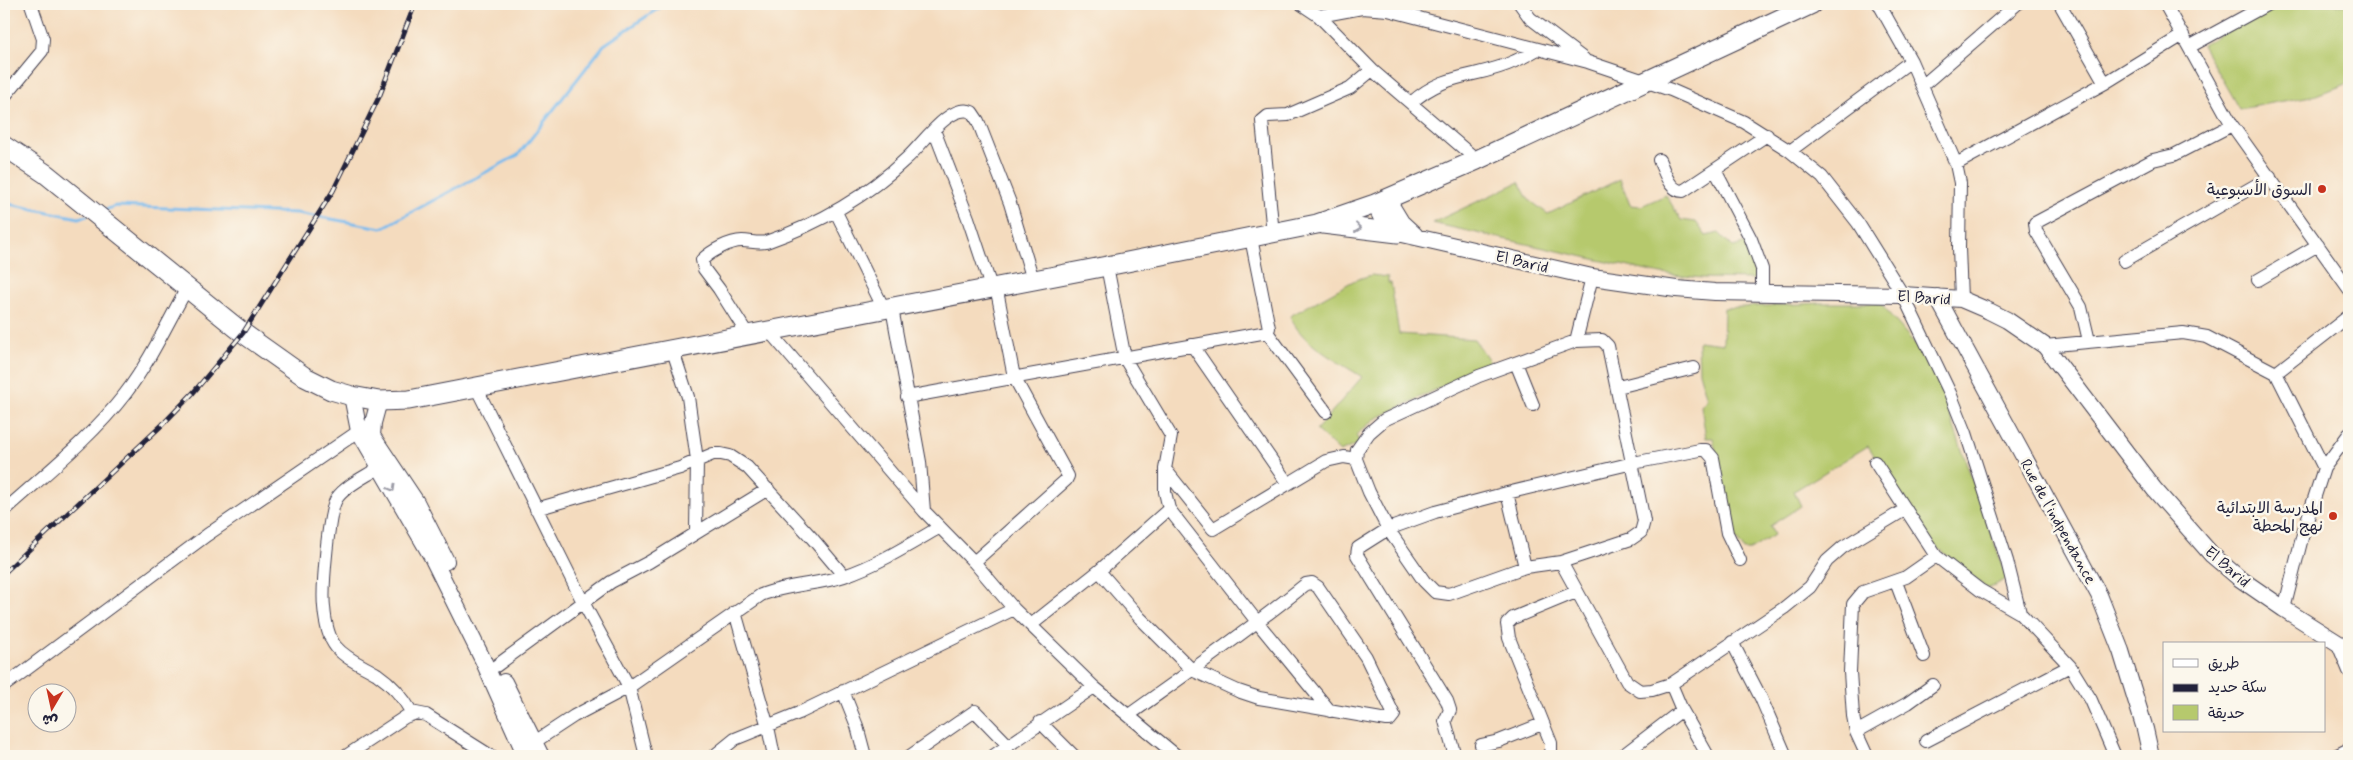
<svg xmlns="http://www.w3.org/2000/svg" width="2353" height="760" font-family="Mynerve,'Playpen Sans Arabic',sans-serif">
	<rect width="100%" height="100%" fill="#fbf7ec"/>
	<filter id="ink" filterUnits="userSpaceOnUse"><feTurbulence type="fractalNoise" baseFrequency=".02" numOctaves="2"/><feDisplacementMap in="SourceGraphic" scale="10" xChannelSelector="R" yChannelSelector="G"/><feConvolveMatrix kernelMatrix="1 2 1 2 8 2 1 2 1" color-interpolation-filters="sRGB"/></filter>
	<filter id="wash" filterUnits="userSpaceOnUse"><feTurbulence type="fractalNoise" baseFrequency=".0096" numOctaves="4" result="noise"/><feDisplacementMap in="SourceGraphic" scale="20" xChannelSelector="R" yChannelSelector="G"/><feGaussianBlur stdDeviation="1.12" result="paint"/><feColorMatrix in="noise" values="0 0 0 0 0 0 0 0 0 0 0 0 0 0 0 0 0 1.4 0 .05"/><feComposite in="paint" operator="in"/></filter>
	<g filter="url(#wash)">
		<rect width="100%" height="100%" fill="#f4dbbe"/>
		<path fill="#b6c96d" stroke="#6c7654" d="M2272,4H2349V83L2317,95L2239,109L2202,45Z
			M1620,179L1630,205L1641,206L1666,195L1681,220L1696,222L1706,236L1719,233L1733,247L1750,242L1755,261V279L1703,278L1661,274L1432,223L1519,182L1528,199L1548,214Z
			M1371,275L1388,277V283H1391L1399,334L1474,339L1491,363L1375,419L1356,435L1360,443L1340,452L1316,430L1362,377C1338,361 1301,344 1290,316L1355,280Z
			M1821,303H1880L1932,364L2007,579L1987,589L1931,542L1868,446L1794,491L1801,506L1770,526L1774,535L1750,550H1744L1727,526L1725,495L1713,438H1706L1701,406L1707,399L1699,372L1698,341L1723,344L1724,308Z"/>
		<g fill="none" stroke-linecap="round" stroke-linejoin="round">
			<path stroke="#78bbee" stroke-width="3" d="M4,203L79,218L87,216
				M102,211L116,206L297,213L382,228L518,155L604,45L665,4"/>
		</g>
	</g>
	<g filter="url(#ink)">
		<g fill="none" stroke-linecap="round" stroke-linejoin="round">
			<defs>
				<path id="minor" d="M1301,4L1319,16L1362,8L1388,10L1588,62L1671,90L1744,122L1790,151L1822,177L1858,223L1903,295L1950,393L1966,433L2007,561L2020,613L2070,666L2091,700L2115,756
					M1520,4L1530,18L1584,59
					M1879,4L1911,61L1956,164L1960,183L1959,248L1961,299
					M2060,4L2105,83
					M2165,4L2232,125L2349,289
					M1319,16L1372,70L1477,160
					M2189,47L2268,4
					M1922,86L2017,4
					M4,97L42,51L43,39L31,4
					M1411,103C1446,71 1477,79 1515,61C1522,58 1529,54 1536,50
					M934,130L968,218L991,287
					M1790,151L1911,61
					M1659,160C1665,172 1669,191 1683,191L1767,135
					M1956,164L2105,83L2183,35
					M1715,170L1751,239L1762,269V293
					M836,212L884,309
					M1273,234L1262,121L1268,116L1288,115L1350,88L1372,70
					M1251,238L1269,328L1267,332L1326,412
					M2124,261L2270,177
					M1107,266L1125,359L1171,436L1165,469V492L1169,509L1258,623L1330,711
					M2258,280L2318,245
					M892,308L920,462L924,511
					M769,331L924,511L974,562L1014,609L1094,687L1177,756
					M748,335L719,289L704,269L702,260C711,251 730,241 742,241C751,241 757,244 766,242C819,224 867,196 907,158C922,145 950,102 972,112L978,121L1010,203L1033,280
					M2089,341L2081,307L2036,231L2035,223L2153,160L2174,155L2232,125
					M1192,345L1288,484
					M2045,346L2183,333L2207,337L2276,373L2324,468
					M673,351L688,397L697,460L696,531
					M1516,363L1533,405
					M2276,373L2349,316
					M1618,387L1694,368
					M477,389L583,602L629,687L646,756
					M907,397L1267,332
					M1875,462L1936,556L1980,590L2020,613
					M380,467C367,476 346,485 337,498C328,511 322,590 324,607C325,620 328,637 336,647C347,660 364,666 377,674C393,685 403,697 412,713
					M1165,469L1213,529L1326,461L1344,457L1356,459
					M1507,493L1633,463L1700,450H1706L1713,458L1727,533L1740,560
					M536,509L680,468L713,454H721L730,456L747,467L812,538L844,576
					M4,511C45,474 91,438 125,394C150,361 167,324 187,288
					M974,562L1066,480L1068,476L1014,377L996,286
					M1561,562L1631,539L1641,532L1644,521L1608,346L1602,340L1576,341
					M1525,567L1449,594L1435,592L1424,581L1388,529L1369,492L1356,459L1357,450L1369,433L1384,420L1479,376L1576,341L1592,277
					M1099,571L1140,618L1192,670L1238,691L1259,698L1387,720H1390L1394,715L1366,657L1318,587L1312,583L1306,584C1249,630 1189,672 1129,715
					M1896,582L1924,656
					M2284,609L2304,530L2324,468L2349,434
					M735,612L768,727L774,756
					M1031,625L1099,571L1169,509
					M1732,642L1761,698L1786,756
					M2337,642L2349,671
					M496,666L611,582L649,562L768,489
					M1671,684L1682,710L1708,756
					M4,686L207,535L359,431
					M843,691L857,726L865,756
					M1040,722L1074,756
					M1856,732L1908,703L1933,685
					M1926,741L2070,666
					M1481,745L1499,741L1542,724
					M527,747L574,716L629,687L761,595C788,584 817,585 844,576C877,565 909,545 940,527
					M346,756L405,717L416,713L426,715L491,756
					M714,756L735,739L799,713L1014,609
					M910,756L975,711L1008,745
					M993,756L1094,687
					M1455,756L1445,721L1450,710L1447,701L1357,555L1358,548L1388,529L1435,512L1507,493L1525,567L1561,562L1627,682L1640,691L1652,690L1671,684L1784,608L1810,587L1827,561L1843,547L1906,509
					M1548,756L1551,750V743L1509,638L1507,624L1513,618L1576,592
					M1622,756L1682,710
					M1867,756L1856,732L1853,716L1850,672L1853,604L1863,592L1906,577L1936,556
					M2335,756L2349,749"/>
				<path id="tertiary" d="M1387,199L1401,222L1415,235
					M1375,204L1383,221L1398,233L1592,277L1676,289L1715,292L1903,295L1961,299L1989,311L2007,320L2045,346L2154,489L2212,555L2239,578L2284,609L2349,650
					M1937,297L2099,595L2121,651L2145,729L2151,756
					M352,396L359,431L431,555L483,660L526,756
					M379,401L373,423L372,436L416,502L446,561
					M504,682L541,756"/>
				<path id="secondary" d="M4,146L46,174L243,333L305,377L331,390L352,396L379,401L409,400L1107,266L1317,224L1375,204L1477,160L1812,4
					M1323,224L1398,233"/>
			</defs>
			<use href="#minor" stroke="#423e4f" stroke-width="14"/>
			<use href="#tertiary" stroke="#423e4f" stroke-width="18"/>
			<use href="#secondary" stroke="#423e4f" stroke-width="21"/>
			<use href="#minor" stroke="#fff" stroke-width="12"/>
			<use href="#tertiary" stroke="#fff" stroke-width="16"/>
			<use href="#secondary" stroke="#fff" stroke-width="19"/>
			<defs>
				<path id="rail" d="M4,573L162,425L193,393L243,333L333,191L379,97L415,4"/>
			</defs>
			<use href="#rail" stroke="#22223b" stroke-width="5"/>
			<use href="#rail" stroke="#fbf7ec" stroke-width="3" stroke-dasharray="9" stroke-linecap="butt"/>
		</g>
		<defs><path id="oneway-chevron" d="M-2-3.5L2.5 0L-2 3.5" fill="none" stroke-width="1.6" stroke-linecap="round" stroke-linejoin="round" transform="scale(1.25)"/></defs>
		<g stroke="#9c9ca7">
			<use href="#oneway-chevron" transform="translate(1358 228) rotate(7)"/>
			<use href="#oneway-chevron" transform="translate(392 488) rotate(60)"/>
		</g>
	</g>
	<g fill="#c8321e" stroke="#fbf7ec" stroke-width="2">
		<circle cx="2322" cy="189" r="5"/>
		<circle cx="2333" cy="516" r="5"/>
	</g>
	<g text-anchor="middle" stroke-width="5" stroke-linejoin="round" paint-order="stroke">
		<g font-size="16" fill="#22223b" stroke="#fbf7ec" text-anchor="end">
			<text x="2312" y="195">السوق اﻷسبوعية</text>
			<text x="2323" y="513">المدرسة الابتدائية<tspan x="2323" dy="18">نهج المحطة</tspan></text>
		</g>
		<g font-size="16" fill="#22223b" stroke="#fbf7ec">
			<text transform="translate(1522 261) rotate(13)" y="6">El Barid</text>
			<text transform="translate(1924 297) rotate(4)" y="6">El Barid</text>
			<text transform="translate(2059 521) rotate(61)" y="6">Rue de l'indpendance</text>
			<text transform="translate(2228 566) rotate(41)" y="6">El Barid</text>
		</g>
	</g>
	<rect width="2353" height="760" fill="none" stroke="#fbf7ec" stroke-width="20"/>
	<rect x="2163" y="642" width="162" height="90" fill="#fbf7ec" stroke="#a4a2a5"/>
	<rect x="2173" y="659" width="25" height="8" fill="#ffffff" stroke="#a4a2a5"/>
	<text x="2208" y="668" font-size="15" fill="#22223b">طريق</text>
	<rect x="2173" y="684" width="25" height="8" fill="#22223b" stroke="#a4a2a5"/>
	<text x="2208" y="692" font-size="15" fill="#22223b">سكة حديد</text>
	<rect x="2173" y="705" width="25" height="15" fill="#b6c96d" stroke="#a4a2a5"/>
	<text x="2208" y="718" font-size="15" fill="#22223b">حديقة</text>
	<g transform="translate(52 708) rotate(189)"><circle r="24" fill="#fbf7ec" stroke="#a4a2a5"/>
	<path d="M0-4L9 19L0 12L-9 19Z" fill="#c8321e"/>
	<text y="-8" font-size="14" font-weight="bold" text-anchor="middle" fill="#22223b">ش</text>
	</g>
</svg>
